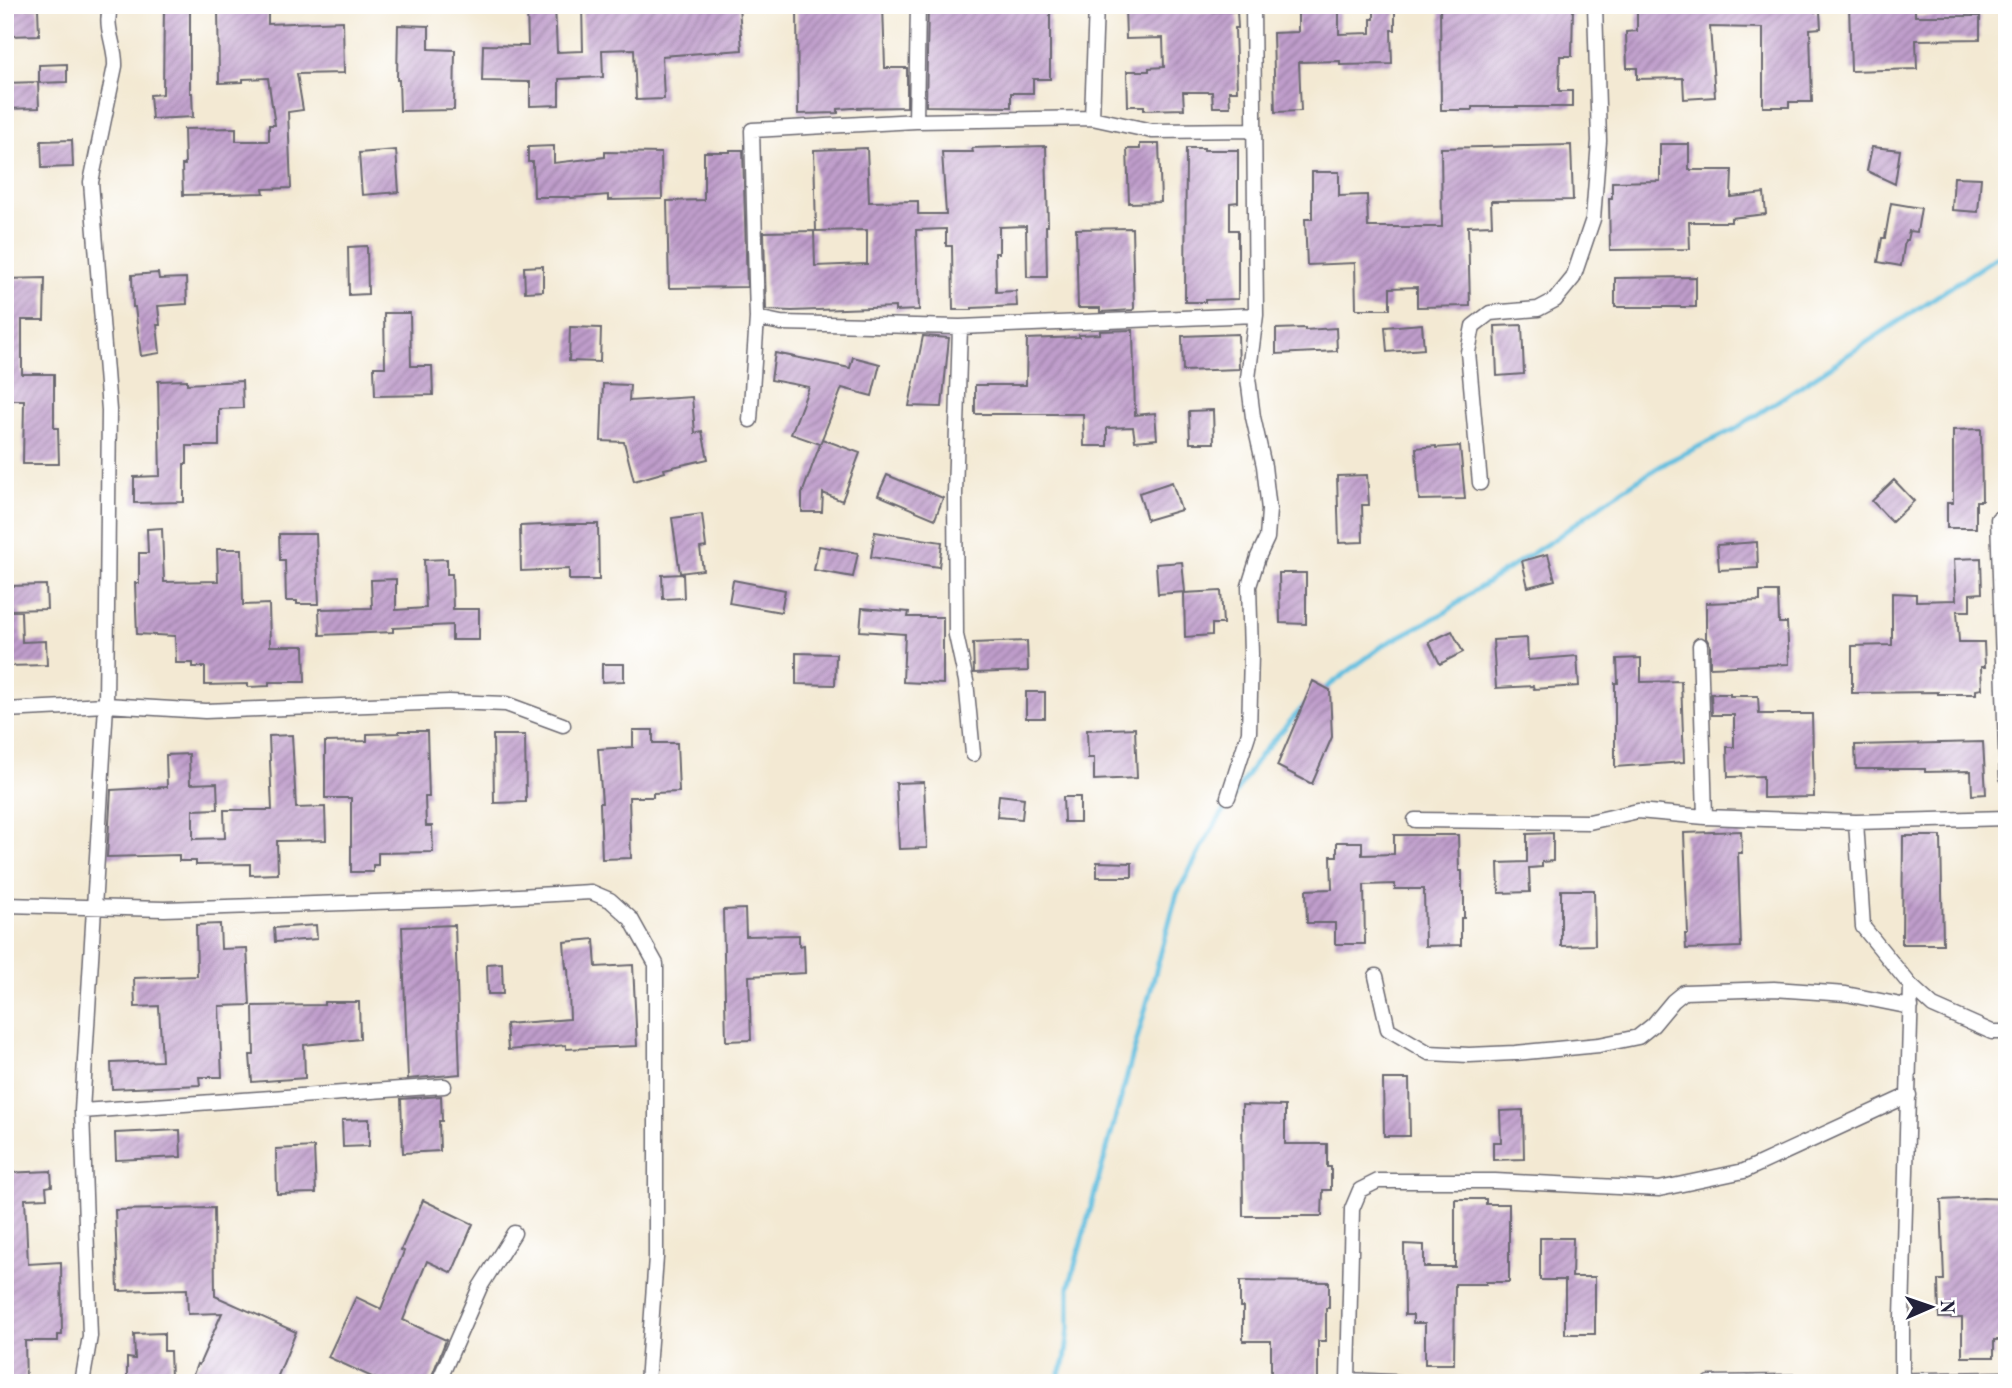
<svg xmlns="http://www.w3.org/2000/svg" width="2012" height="1388" font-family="'Old Standard TT',serif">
	<defs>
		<pattern id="building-hatch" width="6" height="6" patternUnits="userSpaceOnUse" patternTransform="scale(1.75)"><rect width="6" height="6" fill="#bf9dcb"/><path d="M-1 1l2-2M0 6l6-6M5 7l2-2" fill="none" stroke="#9b80a6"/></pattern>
	</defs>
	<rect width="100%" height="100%" fill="#fff"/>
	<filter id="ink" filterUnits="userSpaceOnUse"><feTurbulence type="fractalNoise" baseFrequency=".0143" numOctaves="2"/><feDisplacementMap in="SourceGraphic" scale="14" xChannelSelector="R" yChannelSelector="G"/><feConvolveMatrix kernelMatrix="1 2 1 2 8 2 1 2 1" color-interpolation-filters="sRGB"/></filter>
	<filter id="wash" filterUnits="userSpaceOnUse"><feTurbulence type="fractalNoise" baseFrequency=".00686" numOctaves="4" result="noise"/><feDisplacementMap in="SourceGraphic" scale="28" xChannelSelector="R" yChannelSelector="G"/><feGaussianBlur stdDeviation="1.57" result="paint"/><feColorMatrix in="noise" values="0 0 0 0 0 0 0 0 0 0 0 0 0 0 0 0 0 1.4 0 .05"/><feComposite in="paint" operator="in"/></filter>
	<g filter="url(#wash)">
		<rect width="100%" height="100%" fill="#f3e9d3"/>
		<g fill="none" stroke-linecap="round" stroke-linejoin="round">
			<path stroke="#61bedf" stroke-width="5" d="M1322,691L1385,644L1446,612L1471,593L1556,538L1606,501L1636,481L1669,461L1735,429L2007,250
				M1056,1383L1065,1361L1069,1329V1287L1177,894L1209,834L1261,754L1304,706"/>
		</g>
		<g id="blocks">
			<path fill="url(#building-hatch)" d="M268,5V24L343,21L344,73L297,74L303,110L288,112L291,188L263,189L264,193L183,195L182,165H185L184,129L236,128V141H269V125H275L268,78L243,79V82L219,83L218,6Z
				M527,5H555L557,52L583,51L582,5H739L742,50L662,56L664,99L636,100L634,49L602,50L603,77L559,79V105L530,106V82L482,81L483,45L528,46Z
				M797,5H883L885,68H907V107L853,108L838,109V113L798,114Z
				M928,5H1050V79H1033V93H1011V107L926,106Z
				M1125,5H1181V12L1237,11L1238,28H1235L1237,91H1229L1230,107H1213L1212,92H1183L1184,109L1144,110V106H1128L1127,71H1149V68L1164,67L1163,38L1126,39Z
				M1374,5H1395V30H1391L1392,64L1340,65V61L1299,62L1301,111L1275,112L1273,33L1298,32V6H1339V34L1371,33V19H1374Z
				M1440,5H1573L1572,56H1560L1559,91H1572V107H1472V110H1441Z
				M1637,5H1814L1815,12H1820L1821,28L1810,29L1812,102H1789V107H1763V28L1710,27L1715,97L1684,99L1683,78L1637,79V68H1627L1626,32L1637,31Z
				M1849,5H1915V16H1980V39L1916,40L1917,69L1851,71Z
				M164,6H190V93H192L193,117L152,119L150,95L163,94Z
				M38,8L39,35L10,36L9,9Z
				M398,25L429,26V49L455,50L454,110L400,111L399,80H397Z
				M67,64V82L39,83V65Z
				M38,82L39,108L5,109V83Z
				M72,140L73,167L42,168L41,141Z
				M1140,144H1159L1161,202L1129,203L1127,149H1140Z
				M1660,144H1689V170H1732L1731,197L1764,193L1766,214L1731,218V222H1689L1690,249L1610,250L1609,198H1612V182L1660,181Z
				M1571,145L1573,200L1491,201L1492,225L1468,226L1470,306L1417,307V287L1390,288V309H1356L1355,263L1307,265L1305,219H1312V172H1339V196L1367,195L1368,227H1442L1441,148Z
				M554,146V163L605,157V152L661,153L662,199L608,200V195L571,198L570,197H534L533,162H528V147Z
				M1046,146L1048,226H1046L1047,277H1027L1026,226L999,227V253H995L996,292L1016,291L1017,306L972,308V310H953L952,246H946V229L916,230L919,310L895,311V307L792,311L766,310L764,232L814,231L815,266L867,264V230L816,231L814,150L867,148L869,202L918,201V214H946L942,152H973L972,148Z
				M1872,147L1900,150L1895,184L1867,171Z
				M1186,148H1204V150H1238V202L1230,203V230H1238V299L1205,300V302H1185Z
				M396,150L399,192L362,195L359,153Z
				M730,150H743L747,287L669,288L667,201L704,200V152H730Z
				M1954,177L1981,178L1978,212L1952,210Z
				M1891,203L1921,208L1917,232L1909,231L1907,240H1905L1901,266L1878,262L1882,238H1885Z
				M1132,228L1134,308L1133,310L1100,312V308H1078L1076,229Z
				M367,246L368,294L349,295L348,247Z
				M543,266V291L525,292L524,267Z
				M158,273L159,279L186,278L187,304L158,306L160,325H157L160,353L141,356L135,307H133L132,275Z
				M1696,277V307H1615V278Z
				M45,278L44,320H22V374H54V428H58L59,464H23L24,400H5V279Z
				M384,313H410L411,366H432L433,395L375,396L374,367H385Z
				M1422,324L1424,349L1387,352L1385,327Z
				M1522,325L1524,374L1497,376L1495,326Z
				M570,327L601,328L600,362L569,361Z
				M1305,328V330L1336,328L1337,351L1276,354V329Z
				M1133,330L1135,415L1155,413L1157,439L1135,441L1133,427L1107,428V446H1084L1083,414H975V385H1026L1027,339L1079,337V335L1100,334V331Z
				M1238,334L1239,369L1183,371L1182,336Z
				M923,336L949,338L942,407L909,406Z
				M775,353L850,368L853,357L880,364L872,396L842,388L820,444L791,434L809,387L771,380Z
				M187,380V384L242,381L243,408L219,409V446H187V464H184V502L134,503V477L160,476L158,381Z
				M603,384L630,385L629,401L692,397L695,433L702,431L708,459L664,469L665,472L634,481L624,442L601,441Z
				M1213,410L1214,443H1190L1189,411Z
				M1981,429L1982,501H1976V528H1947V503H1953V430Z
				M822,439L860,453L842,501L823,493L822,512H802V494Z
				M1436,446V448L1460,446L1465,499L1419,500L1416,448Z
				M887,475L943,498L935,519L878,495Z
				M1367,475L1369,505H1362L1363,542L1339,543L1337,476Z
				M1894,480L1914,501L1892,522L1872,501Z
				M1172,482L1181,510L1147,520L1139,493Z
				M702,514L706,547L700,548L703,570L680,573L672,518Z
				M569,524H598L599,580H569V569L521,571L520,526Z
				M162,528L164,582L218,581L217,549H242L243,605L269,604L270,646H304L305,682H269V686L248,687V684L205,685V667H193V663H176L175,636L137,634L135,583H139V553H148L147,529Z
				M875,532L942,542L939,567L871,557Z
				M279,534H316L319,604H297V601H286L285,560H280Z
				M1757,542L1758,568L1719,570L1717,545Z
				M819,546L858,553L853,577L814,570Z
				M1548,554L1555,580L1528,587L1522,561Z
				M1981,558L1982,593L1970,594V611H1957L1959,642H1984L1985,667H1981L1982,689L1976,690V694H1938V692L1852,693V646L1892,645V593L1916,594V601L1956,600L1954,559Z
				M447,559V574H452L453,609H479V640H452V625L393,628V632L320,635L319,609L372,608L371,580L396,579V610L426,608L424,560Z
				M1182,562L1185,592L1158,594L1156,564Z
				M1279,573H1306V624L1280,623Z
				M683,574L684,598L663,599L662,575Z
				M733,580L785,590L781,612L729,603Z
				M46,585L47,609L9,610L8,586Z
				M1221,591L1223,624H1212V635L1185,637L1184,593Z
				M1760,592H1778L1779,623H1787L1789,664L1710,667V645L1706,638V603L1760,601Z
				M862,608L909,612L908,617H943V684L903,682L905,634L860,631Z
				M6,611H21L22,642L46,641L47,665L7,666Z
				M1452,631L1463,652L1440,664L1429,642Z
				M1527,638L1528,660L1577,656L1579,686L1534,689L1533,686L1496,688L1493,640Z
				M1027,641L1028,671L974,673L973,643Z
				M796,653L836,654L835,685L796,684Z
				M1641,658V682L1681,681L1684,762L1615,767V683H1618L1617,659Z
				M602,664H624V681L602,682Z
				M1313,681L1330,690L1332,737L1312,784L1277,766Z
				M1026,692H1045V718H1026Z
				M1711,694H1730V696H1758L1759,714H1812L1814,797L1763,798V776L1728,777L1727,747H1734V715H1712Z
				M1135,728L1137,778L1094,780V758H1088L1087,730Z
				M633,730H653V743H677L679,792L653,793V797H629L631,858L602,859L600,803H602L598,749L633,747Z
				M399,731H427L429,797H425L426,826H432L433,852L378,853V865H373V872H351V798H325V742L367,741V734L399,733Z
				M292,735L296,808L325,807L326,840L277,841L278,874L250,875V864L196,865V861H179V855L107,857L111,790L167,787L166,755L189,754L190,784L217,783L218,809L193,810V839L225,838L224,810H272L269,736Z
				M493,735H525L526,802L494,803Z
				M1983,742L1986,794L1972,795L1971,771L1925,772V769H1856L1855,745Z
				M924,782L927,848L899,849L896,783Z
				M999,795L1024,798L1022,819L997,817Z
				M1063,797H1080V822H1064Z
				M1741,831L1742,853H1738L1741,947L1686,949L1685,934H1688L1684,833Z
				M1553,833V861L1542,862V867L1529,868L1530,892L1499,893L1498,863L1527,862V834Z
				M1394,835H1458L1459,871H1462V892H1464V918H1461V945L1425,946L1424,889H1395V884L1364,885L1365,944H1335V923H1307L1306,890L1332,889L1331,856H1337V842H1362V855L1394,854Z
				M1903,836H1941L1943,944H1902Z
				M1097,862L1132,863V877H1097Z
				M1561,890H1594L1595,945L1561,946Z
				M745,909L746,936L799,935V946L804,945L805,973L749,976L751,1040L726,1041L723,910Z
				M220,924L221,949L247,948L250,1005L219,1006L222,1077H199L200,1085L112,1089L111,1063L162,1061L159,1006L135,1007L134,978L197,976L196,925Z
				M316,925L317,939L275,942L274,928Z
				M455,925L460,1074L408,1079L402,927Z
				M594,939L596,967L633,965L637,1046L566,1049V1045L508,1050L506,1024L570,1019L568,967L566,968L564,942Z
				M502,963L503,994H488L487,964Z
				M324,1002H359L360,1039L304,1045L305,1078L252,1082L250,1055H254L253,1006L324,1005Z
				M1383,1079H1409L1410,1136H1384Z
				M441,1096L442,1121H439L440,1151L403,1153L401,1099Z
				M1242,1105L1285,1106V1144H1327V1167H1331V1190H1323L1322,1216H1243Z
				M1523,1110L1524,1159L1493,1160V1142H1501L1500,1111Z
				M369,1119V1146L343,1147L342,1120Z
				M180,1130L181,1157L116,1160L115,1133Z
				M314,1147L316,1193L277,1194L276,1149Z
				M51,1171L52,1186L46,1187L47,1198L25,1199L28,1264L61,1262L62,1335H58V1341H25L26,1383H5V1173Z
				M1983,1198L2007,1199V1340H1994V1357H1962V1318H1939L1938,1280H1944L1941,1200Z
				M1455,1199H1486V1204H1509V1282H1486V1284H1455L1454,1364H1425V1323H1413V1315H1405L1404,1244L1424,1245V1267H1455Z
				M423,1200L473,1224L452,1273L427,1261L403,1320L446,1340L429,1383H385L328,1357L356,1297L381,1309L404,1251L401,1250Z
				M214,1208L215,1296L296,1332L275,1383H190L197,1364L199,1365L222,1313L188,1314L187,1289L118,1291L115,1210Z
				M1540,1238H1573L1572,1277H1595V1334H1565V1280H1540Z
				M1240,1281L1329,1282V1308H1326V1341H1318V1383H1271V1341H1243V1307H1240Z
				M164,1333V1351H170L171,1378L127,1379V1358L135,1359L134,1334Z"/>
		</g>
	</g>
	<g filter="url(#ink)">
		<use href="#blocks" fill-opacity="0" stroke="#6b6870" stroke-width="2"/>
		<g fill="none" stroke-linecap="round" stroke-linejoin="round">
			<defs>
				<path id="minor" d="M1092,118L1152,131L1254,130
					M916,121L918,5
					M757,318L781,323L960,327L1256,315
					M960,327L955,494L956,635L966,681L973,754
					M750,420L757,318L752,130L916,121L1092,118L1096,5
					M1480,483L1468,352L1473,326L1490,313L1538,309L1555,300L1573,278L1593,219L1599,141L1595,5
					M2007,519H1998L2007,777
					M1700,645L1705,817L1856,822L2007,818
					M5,710L106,705L205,711L449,702L506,704L563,725
					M1228,797L1249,732L1251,654L1249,586L1258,557L1267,538L1269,510L1264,466L1253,417L1248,378L1256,315L1253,5
					M1415,820L1589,822L1638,811L1705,817
					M1856,822L1863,927L1911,986L1933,1006L1992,1032H2007
					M5,905L164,909L464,899L591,892L610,900L631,919L656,964V1257L647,1383
					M1376,976L1388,1029L1429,1053L1469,1055L1515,1053L1599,1045L1638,1037L1653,1025L1673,1001L1684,992L1774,989L1846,994L1911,1007
					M82,1111L444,1086
					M1348,1380L1352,1209L1360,1190L1378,1181H1495L1659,1189L1744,1171L1909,1095
					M82,1383L90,1336L82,1111L106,705L109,410L91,182L115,66C116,45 103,26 111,5
					M438,1383L480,1287L514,1233
					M1348,1383V1380L1412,1383
					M1710,1383L2007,1379
					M1902,1383V1318L1911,986"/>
			</defs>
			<use href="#minor" stroke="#6b6870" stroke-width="17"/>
			<use href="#minor" stroke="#fff" stroke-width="14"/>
		</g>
	</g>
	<rect width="2012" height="1388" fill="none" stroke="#fff" stroke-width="28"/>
	<g transform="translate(1931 1307) rotate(88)" stroke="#ffffff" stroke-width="5" paint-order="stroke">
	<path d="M0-5L12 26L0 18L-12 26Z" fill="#22223b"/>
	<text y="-10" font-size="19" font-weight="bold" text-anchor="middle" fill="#22223b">N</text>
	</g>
</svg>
